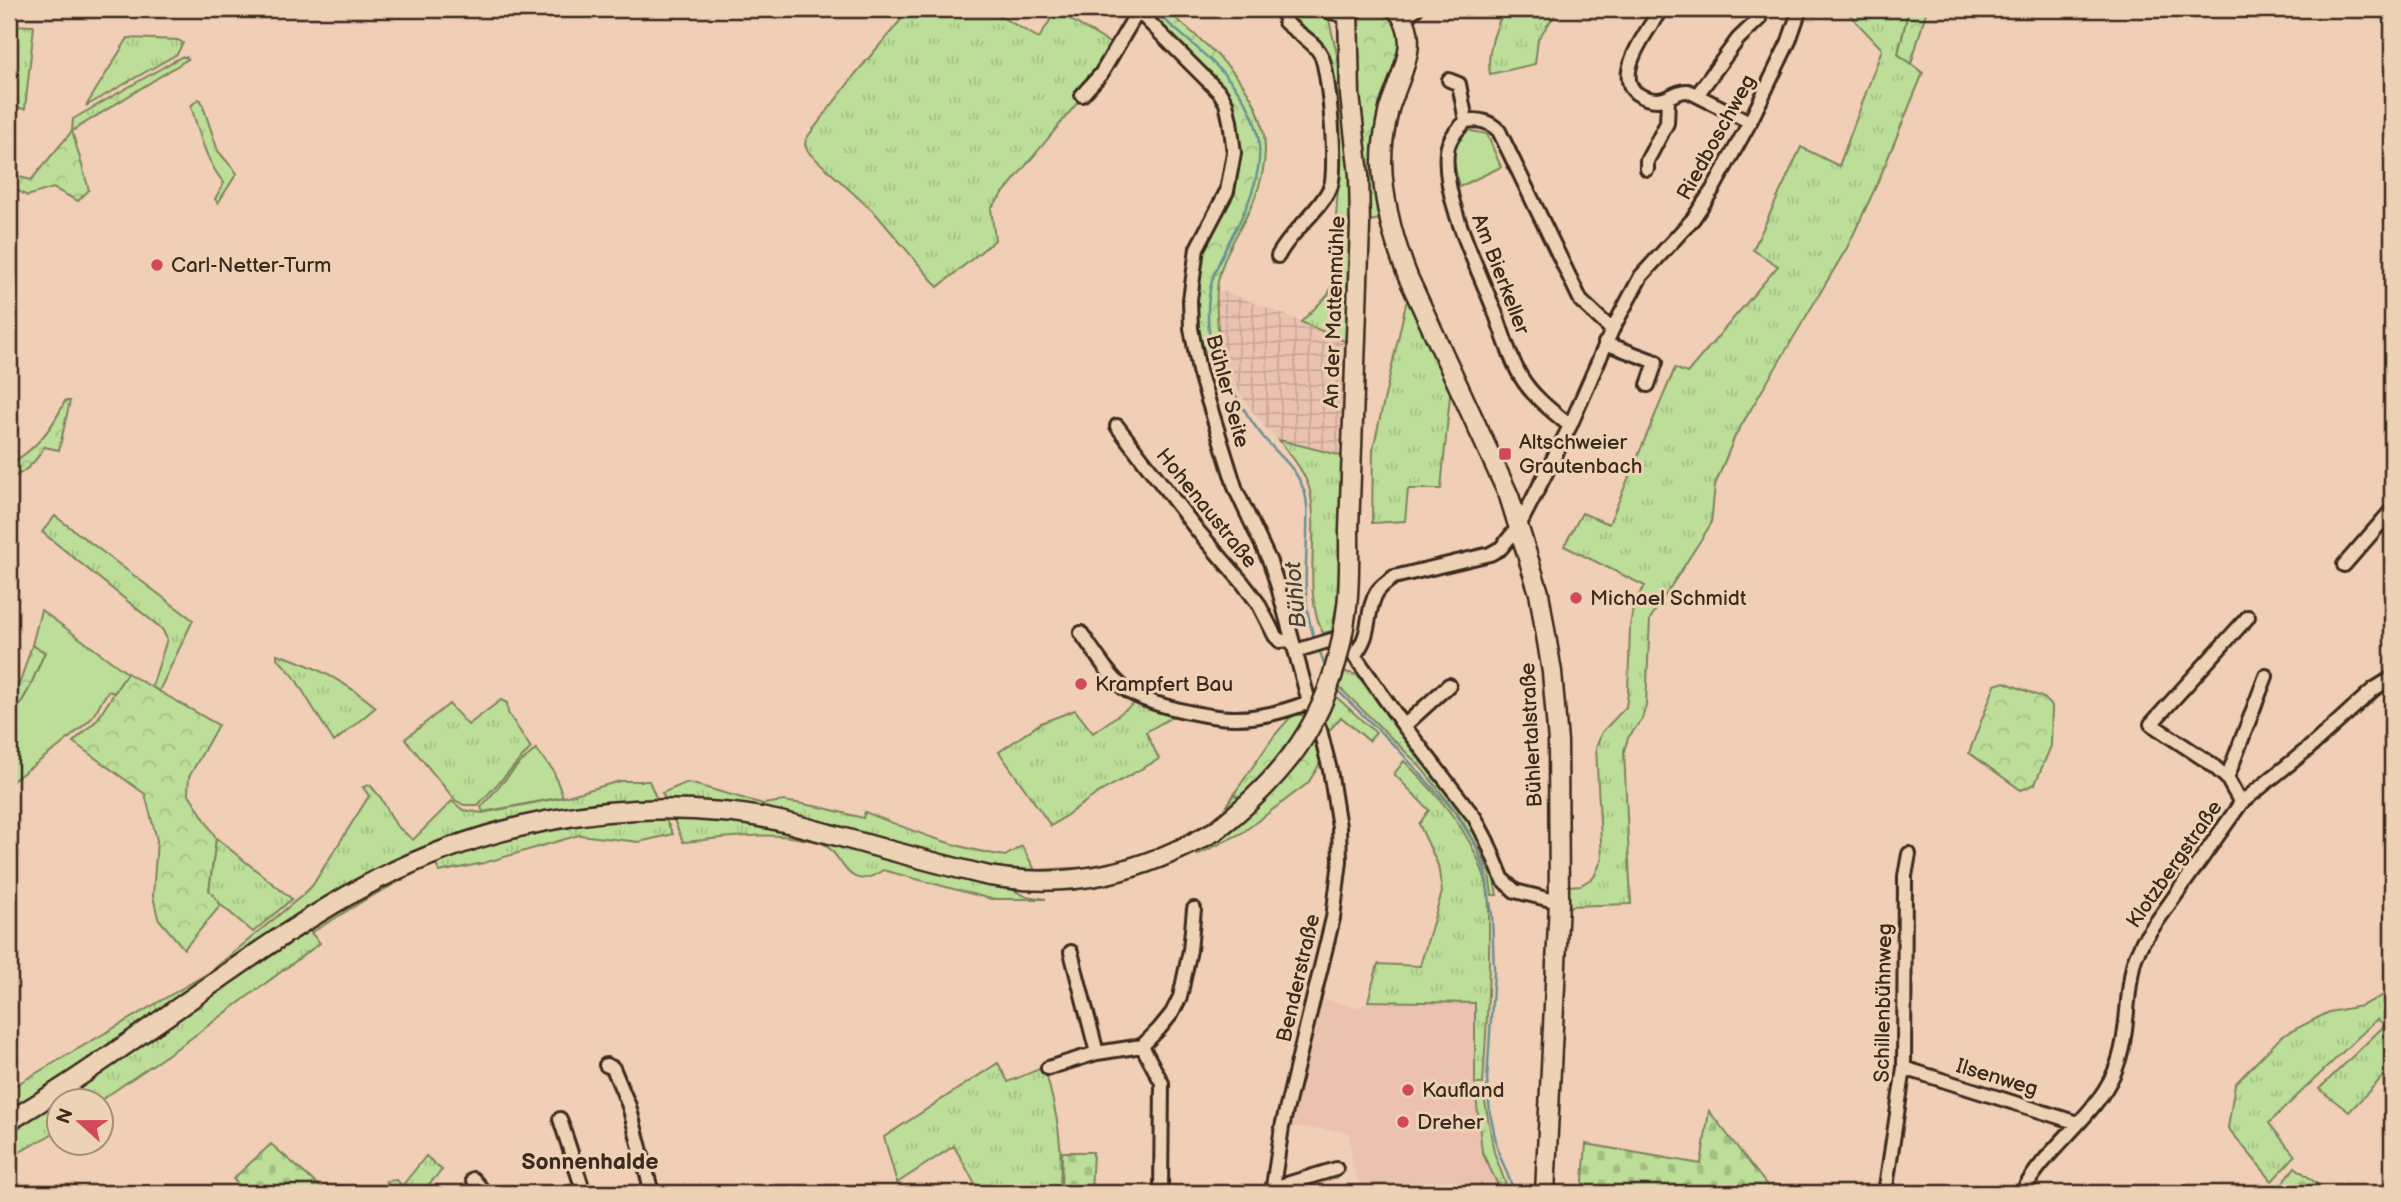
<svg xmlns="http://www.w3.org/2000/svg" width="2401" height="1202" font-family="'Balsamiq Sans',sans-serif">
	<defs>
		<pattern id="industrial-grid" width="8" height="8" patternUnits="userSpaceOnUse" patternTransform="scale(1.75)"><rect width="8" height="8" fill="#ebc2b0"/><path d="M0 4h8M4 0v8" fill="none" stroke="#caa797"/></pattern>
		<pattern id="grass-tufts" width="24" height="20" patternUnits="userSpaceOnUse" patternTransform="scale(1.75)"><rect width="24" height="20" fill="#bcde98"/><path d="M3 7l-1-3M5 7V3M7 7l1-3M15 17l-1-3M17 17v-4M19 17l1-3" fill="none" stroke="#a2bf83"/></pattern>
		<pattern id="forest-crowns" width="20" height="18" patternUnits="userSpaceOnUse" patternTransform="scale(1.75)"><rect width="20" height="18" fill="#bcde98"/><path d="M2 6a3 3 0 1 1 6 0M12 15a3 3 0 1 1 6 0" fill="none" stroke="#a2bf83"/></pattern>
		<pattern id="cemetery-stones" width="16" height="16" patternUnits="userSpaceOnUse" patternTransform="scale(1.75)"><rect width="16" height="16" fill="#bcde98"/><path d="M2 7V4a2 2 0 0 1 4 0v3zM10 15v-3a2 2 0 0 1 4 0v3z" fill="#a2bf83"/></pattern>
	</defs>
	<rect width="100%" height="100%" fill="#f1ceb6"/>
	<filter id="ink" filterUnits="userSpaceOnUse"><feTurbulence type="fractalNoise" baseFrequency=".0143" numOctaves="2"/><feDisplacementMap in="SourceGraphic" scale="14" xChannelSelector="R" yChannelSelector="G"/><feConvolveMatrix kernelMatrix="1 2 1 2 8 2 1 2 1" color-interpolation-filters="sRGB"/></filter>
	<g filter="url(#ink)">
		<path fill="#ebc2b0" d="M1320,998L1359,1008L1368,1001L1475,1003V1084L1479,1130L1482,1152L1502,1193H1365L1361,1189L1353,1165L1349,1132L1287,1126Z"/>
		<path fill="url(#industrial-grid)" d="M1217,289L1273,310L1349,343L1347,457L1279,440L1262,424L1242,397L1225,367L1220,353Z"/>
		<path fill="url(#grass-tufts)" stroke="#7c845b" stroke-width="2" d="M910,9H987L1039,38L1056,11L1113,45L1101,74L991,208L995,240L938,287L876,214L808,152L805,145L806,139L857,72Z
			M1314,9L1329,20L1339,63L1352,200L1349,343L1301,322L1328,295L1332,285L1338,185L1327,58L1321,43L1295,19V9Z
			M1504,9H1559L1538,39L1535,64L1490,74C1486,52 1496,28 1504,9Z
			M1844,9H1909L1898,54L1923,73L1878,182L1848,246L1735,436L1715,485L1711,524L1650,619L1646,705L1642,719L1628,738L1624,751L1631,904L1568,906V886L1581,885L1594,877L1602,859L1596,748L1602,732L1626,707L1628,693L1630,626L1634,602L1645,586L1564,546L1582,513L1609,524L1675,368L1687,373L1778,266L1753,250L1801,147L1839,166L1882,49Z
			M9,25L34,26L25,109L9,106Z
			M128,38L178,40L183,43L177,54L86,106Z
			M181,57H186L188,59L72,131L73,119Z
			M198,99L201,100L218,151L237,173L218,203L215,199L224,183C206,162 199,132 191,106Z
			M1408,295L1451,385L1441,489H1408L1405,521L1372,523L1373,449Z
			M1279,440L1347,457L1337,601L1332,631L1323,633C1302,592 1320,537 1310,491C1305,471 1291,456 1279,440Z
			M55,516L193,620L159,691L152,687L167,639L162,629L42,532Z
			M277,654C313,665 347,683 376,707L334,742L293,675L277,658Z
			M1342,671L1357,675C1378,702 1400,729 1421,756C1455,799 1488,840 1497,895H1492L1489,874L1481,852L1458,814L1418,764L1337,685Z
			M1333,694L1376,733L1369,741L1341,717L1329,731L1321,720Z
			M501,700L507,703L508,713L531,748L478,805H464L455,800L405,739L449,704L468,725Z
			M1139,700L1179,713L1146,732L1159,759L1098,793L1051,826L999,752L1041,723L1075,710L1093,733Z
			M1297,730L1300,732L1280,761L1223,818L1156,854L1066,874L1005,872L696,804L695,801L667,802L662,793L686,783L693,784L763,804L784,801L820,807L863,818L865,812C910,830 957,849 1005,856L1022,846L1035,870L1091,867L1147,854L1221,816L1234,794L1239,798L1274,762Z
			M1404,761C1437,794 1469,829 1484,875C1490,892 1489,915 1489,933C1490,984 1486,1034 1483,1084H1475V1003L1368,1001L1378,964L1420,966L1442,892L1438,865L1419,824L1429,810L1394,774Z
			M620,781H649L658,802L444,844L9,1113V1089L210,972L304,894L312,886L369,796L363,787L370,785L381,798L396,825L413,840L452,801L463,810L482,813L564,797Z
			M638,816L639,820H666L673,834L639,842L579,835L484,863L439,872L436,863L438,859L521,831Z
			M735,818L999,883L1025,896L1046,899H991L883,870C846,896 844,855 824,844C820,841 812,841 808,840C766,831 725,838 683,842L674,820Z
			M216,838L292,899L253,932L221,905L209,891Z
			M426,864L429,866L368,898L311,933L320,943L186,1042L101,1100H60L59,1130L9,1158V1127L286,942L348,904Z
			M2392,991V1067L2349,1112L2319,1089L2385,1025L2377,1019L2269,1123L2295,1156L2272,1181L2228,1128L2235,1084L2282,1036L2329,1012L2361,1006Z
			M998,1063L1008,1082L1044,1067C1056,1108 1065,1149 1059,1193H990L986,1191L980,1193L954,1146L897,1183L884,1137Z
			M1476,1096H1484L1494,1152L1509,1193H1502L1482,1152Z
			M426,1156L442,1170L421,1193H394L386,1181L397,1180L402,1186Z"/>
		<path fill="url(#forest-crowns)" stroke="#7c845b" stroke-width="2" d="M1143,9H1165C1226,62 1292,109 1254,200C1242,229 1220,256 1217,289C1215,310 1219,332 1220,353L1206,355C1203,345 1199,334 1198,324C1196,303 1200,264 1206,244C1211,226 1224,209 1232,191C1246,159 1239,120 1225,88Z
			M1909,9H1927L1911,64L1898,54Z
			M1377,11L1388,16L1401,32V51L1385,96L1383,219L1366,221L1367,179L1355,30L1357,22L1365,12Z
			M72,131L89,190L78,201L53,188L27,196L9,185V174L31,180Z
			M65,401H70L59,450L44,447C36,462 25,473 9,479V464C35,451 53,427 65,401Z
			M32,645L45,652L29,689L9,724V698L20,682Z
			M127,673L218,725L189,777L188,792L216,838L209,890L221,905L184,949L158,918L153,896L157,840L145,794L73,742L97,720Z
			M2004,682L2044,698L2052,706L2051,746L2035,784L2021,790L1969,753L1995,685Z
			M1294,713L1305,716C1288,746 1265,776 1239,799L1234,794L1274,736Z
			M1313,737L1321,758L1318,767L1308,783L1242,833L1197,855L1195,851Z"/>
		<path fill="url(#cemetery-stones)" stroke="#7c845b" stroke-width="2" d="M1709,1111L1773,1193H1582L1586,1144L1701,1164Z
			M271,1144L327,1193H247L233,1179Z
			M1062,1152H1093L1091,1193H1061Z
			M2295,1167L2329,1193H2275Z"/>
		<path fill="#bcde98" stroke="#7c845b" stroke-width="2" d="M1466,130L1487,134L1501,167L1459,187L1452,152Z
			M41,610L127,673L114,693L108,691L91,719L61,745L11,782L9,781V724L29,689L45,652L32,645Z
			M536,749L553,770L563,797L483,812L481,807L517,766Z"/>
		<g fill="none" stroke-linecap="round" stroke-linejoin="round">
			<path stroke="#699294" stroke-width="2.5" d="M1152,9C1228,76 1296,116 1237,226C1217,265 1204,285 1209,331C1213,360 1246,416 1264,438C1278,454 1296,468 1303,488C1309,501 1307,521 1307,535C1306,571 1302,606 1315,640
				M1319,649L1326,669
				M1335,688L1397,748L1455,812L1476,846L1485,870L1492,915L1494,971L1487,1080L1490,1113L1498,1151L1515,1193"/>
			<defs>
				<path id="street" d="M1136,9L1220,93L1226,103L1230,121L1234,153L1227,191L1197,248L1190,300L1191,328L1199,371L1236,490L1270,562L1278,587L1309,702L1320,730L1330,770L1339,827L1340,861L1333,918L1282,1127L1272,1193
					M1661,9C1650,28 1613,73 1636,93C1642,97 1650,100 1657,100C1670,100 1676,90 1688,91L1750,122
					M1403,17L1416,9
					M1449,80L1459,84L1466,121
					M1082,95L1101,74L1138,11
					M1697,95L1738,39L1759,19L1762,9
					M1647,169V161L1667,123L1668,99
					M1278,256C1291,231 1318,213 1330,188C1338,173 1329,71 1321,55C1314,41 1296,33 1285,22L1284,9
					M1605,343L1656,362L1648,385
					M1117,426L1197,530L1242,582L1258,603L1275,636L1280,641L1292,640
					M1570,426C1552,411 1533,397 1521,377C1509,357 1503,333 1495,312C1478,268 1442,198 1447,152C1448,139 1457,130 1466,121C1480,119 1489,121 1499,131L1581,301L1612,330
					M2344,565L2392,510
					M1081,633C1094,651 1108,675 1125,689C1146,705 1209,718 1235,718C1260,718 1286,711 1309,702
					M1295,651L1338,638L1347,644
					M1404,726L1449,685
					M2227,778L2266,676
					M2241,803L2227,778L2210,763L2151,724L2248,617
					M1559,902L1515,891L1503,880L1487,841L1475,818L1404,726L1354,655C1373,634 1365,611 1377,592C1381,586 1388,581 1394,577L1490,554L1501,548L1519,526L1570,426L1612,330L1641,276L1693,219L1713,189L1750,122L1789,41L1800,9
					M1071,952L1097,1053
					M1142,1046L1162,1083L1161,1193
					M606,1065L613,1068L629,1106L652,1193
					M1048,1068L1097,1053L1142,1046L1159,1029L1172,1013L1180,997L1190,950L1194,909
					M1904,1068L2078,1123
					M560,1119L584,1193
					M473,1179L485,1193
					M1273,1188L1336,1169
					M1885,1193L1904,1068L1905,876L1909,854
					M2022,1193C2045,1148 2093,1120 2114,1073C2129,1039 2125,1002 2133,966C2134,958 2139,950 2143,941L2241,803L2309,748L2374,689L2392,678"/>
				<path id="secondary" d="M1330,9L1342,12L1352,9
					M1396,9C1424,39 1399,76 1389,109C1385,126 1382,145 1382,162C1383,201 1394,242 1408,277L1509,496L1539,593L1552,672L1558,742L1559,902L1545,1193
					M1348,11L1350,95L1359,175L1360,226L1349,530
					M9,1121C57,1093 103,1061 148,1029C223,977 297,921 378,879C485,825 603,801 722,812C765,815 807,828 848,839C895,852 942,865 989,876C1071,890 1143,872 1215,831"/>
			</defs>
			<use href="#street" stroke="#3b2a1e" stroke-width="18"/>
			<use href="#secondary" stroke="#3b2a1e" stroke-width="23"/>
			<use href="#street" stroke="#eed2b5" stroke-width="12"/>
			<use href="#secondary" stroke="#eed2b5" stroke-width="18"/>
			<defs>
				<path id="secondary-bridge" d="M1215,831C1295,768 1335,709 1347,606C1350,581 1349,555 1349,530"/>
			</defs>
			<use href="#secondary-bridge" stroke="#3b2a1e" stroke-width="23" stroke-linecap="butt"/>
			<use href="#secondary-bridge" stroke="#eed2b5" stroke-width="18"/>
		</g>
	</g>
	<g fill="#d1495b" stroke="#eed2b5" stroke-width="2.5">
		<circle cx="157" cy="265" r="7"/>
		<rect x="1498" y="447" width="14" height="14" rx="3.5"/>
		<circle cx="1576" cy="598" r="7"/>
		<circle cx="1081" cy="684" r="7"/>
		<circle cx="1408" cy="1090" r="7"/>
		<circle cx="1403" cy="1122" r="7"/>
	</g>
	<g text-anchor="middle" stroke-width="6" stroke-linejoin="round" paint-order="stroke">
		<g font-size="21" fill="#3b2a1e" stroke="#eed2b5">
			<text transform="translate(1716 137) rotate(-61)" y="7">Riedboschweg</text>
			<text transform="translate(1501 274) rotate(69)" y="7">Am Bierkeller</text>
			<text transform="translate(1334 312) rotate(-88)" y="7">An der Mattenmühle</text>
			<text transform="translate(1228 391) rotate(75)" y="7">Bühler Seite</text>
			<text transform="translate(1207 508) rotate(51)" y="7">Hohenaustraße</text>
			<text transform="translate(1531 735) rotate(-93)" y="7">Bühlertalstraße</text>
			<text transform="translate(2174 864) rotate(-55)" y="7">Klotzbergstraße</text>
			<text transform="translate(1298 978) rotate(-77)" y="7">Benderstraße</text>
			<text transform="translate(1883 1003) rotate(-89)" y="7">Schillenbühnweg</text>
			<text transform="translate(1997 1077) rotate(17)" y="7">Ilsenweg</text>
		</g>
		<g font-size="21" fill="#3b2a1e" stroke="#eed2b5" text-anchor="start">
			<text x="171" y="272">Carl-Netter-Turm</text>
			<text x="1519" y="449">Altschweier<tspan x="1519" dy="24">Grautenbach</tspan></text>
			<text x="1590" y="605">Michael Schmidt</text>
			<text x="1095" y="691">Krampfert Bau</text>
			<text x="1422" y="1097">Kaufland</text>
			<text x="1417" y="1129">Dreher</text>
		</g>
		<g font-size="23" font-style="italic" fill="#47443c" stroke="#eed2b5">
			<text transform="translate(1295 595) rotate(-95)" y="8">Bühlot</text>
		</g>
		<g font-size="23" font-weight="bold" fill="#3b2a1e" stroke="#eed2b5">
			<text x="590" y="1169">Sonnenhalde</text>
		</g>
	</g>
	<rect width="2401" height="1202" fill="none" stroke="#eed2b5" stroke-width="35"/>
	<rect x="18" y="18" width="2366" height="1167" fill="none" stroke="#3b2a1e" stroke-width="2.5" filter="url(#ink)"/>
	<g transform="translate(80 1122) rotate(291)"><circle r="33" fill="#eed2b5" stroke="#a68f79" stroke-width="2"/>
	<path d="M0-5L12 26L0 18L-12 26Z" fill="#d1495b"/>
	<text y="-10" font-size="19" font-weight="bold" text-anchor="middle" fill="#3b2a1e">N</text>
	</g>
</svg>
